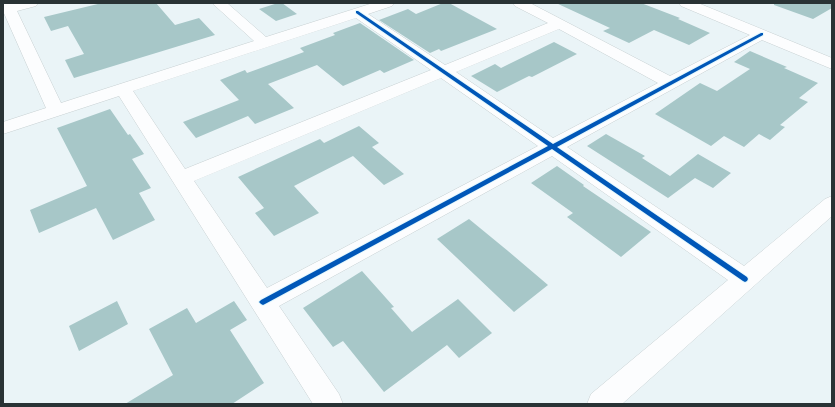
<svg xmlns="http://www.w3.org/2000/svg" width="835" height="407" font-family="'IBM Plex Sans',sans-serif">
	<rect width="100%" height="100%" fill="#eaf4f7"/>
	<path fill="#a7c7c8" d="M102,3H156L175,25L199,18L215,35L74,78L65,60L84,54L68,26L51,31L44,17Z
		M278,3H282L297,14L276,21L259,9Z
		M443,3H449L497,29L441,51L439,49L430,53L379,20L408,9L416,14Z
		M556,3H641L680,18L678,19L710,33L689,45L654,30L629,43L603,31L610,28Z
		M774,3H832V8L813,19L774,5Z
		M360,23L414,60L384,73L380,70L343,86L317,65L268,84L294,108L255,124L248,116L196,138L183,122L239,100L220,80L245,70L247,73L304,52L300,48L335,35L333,33Z
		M554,42L577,54L532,77L529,76L497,92L471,76L495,64L501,68Z
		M750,51L787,67L784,68L818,83L799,98L808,102L780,125L785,127L770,140L759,134L744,147L724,136L711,146L655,114L700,83L717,91L750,69L734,62Z
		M110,109L128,135L130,134L144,154L132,159L151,188L139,193L155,220L113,240L96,208L39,233L30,210L87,186L57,128Z
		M359,126L379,143L372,147L404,174L384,185L353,156L294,186L319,213L274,236L255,213L264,208L238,177L320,139L324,143Z
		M606,134L645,156L642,158L670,176L698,154L731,173L713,188L695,178L668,198L587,146Z
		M557,166L584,185L583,186L651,232L621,257L567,217L573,213L531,183Z
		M469,219L508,251L548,285L514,312L437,239Z
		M362,271L394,307L391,308L412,332L458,299L492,333L459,358L447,345L384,392L343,341L333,347L303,308Z
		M117,301L128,324L79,351L69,326Z
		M234,301L247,320L230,330L264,383L232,404H125L173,375L149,329L187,308L196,323Z"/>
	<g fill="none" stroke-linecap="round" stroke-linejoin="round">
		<defs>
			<path id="minor" d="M3,3H38L36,6L17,11L61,103L254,41L212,3H227L266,37L373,3H394L392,6L368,14L445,65L548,23L515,6L513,3H530L670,76L750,35L681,6L679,3H698L832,58V69L762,40L567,147L744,266L825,199L832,196V216L622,404H587L591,394L728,280L552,156L279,306L339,394L343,404H313L119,96L3,134V122L46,108L3,11ZM356,18L431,70L185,169L133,91ZM559,29L658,83L553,138L456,72ZM441,78L538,146L267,288L194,181Z"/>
		</defs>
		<use href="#minor" stroke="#c8d1d3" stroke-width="1"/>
		<use href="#minor" fill="#fcfdfe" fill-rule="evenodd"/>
		<defs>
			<path id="cycleway" d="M356,11H358L553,144L761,33H763V35L557,147L747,277L748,279L747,281L745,282L743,281L552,149L265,304L263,305L261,304L259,302L261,300L548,146L356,13Z"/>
		</defs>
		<use href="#cycleway" stroke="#e4f8fd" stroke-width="2"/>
		<use href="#cycleway" fill="#0057b8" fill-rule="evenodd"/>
	</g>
	<rect width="835" height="407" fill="none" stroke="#293335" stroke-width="8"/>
</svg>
